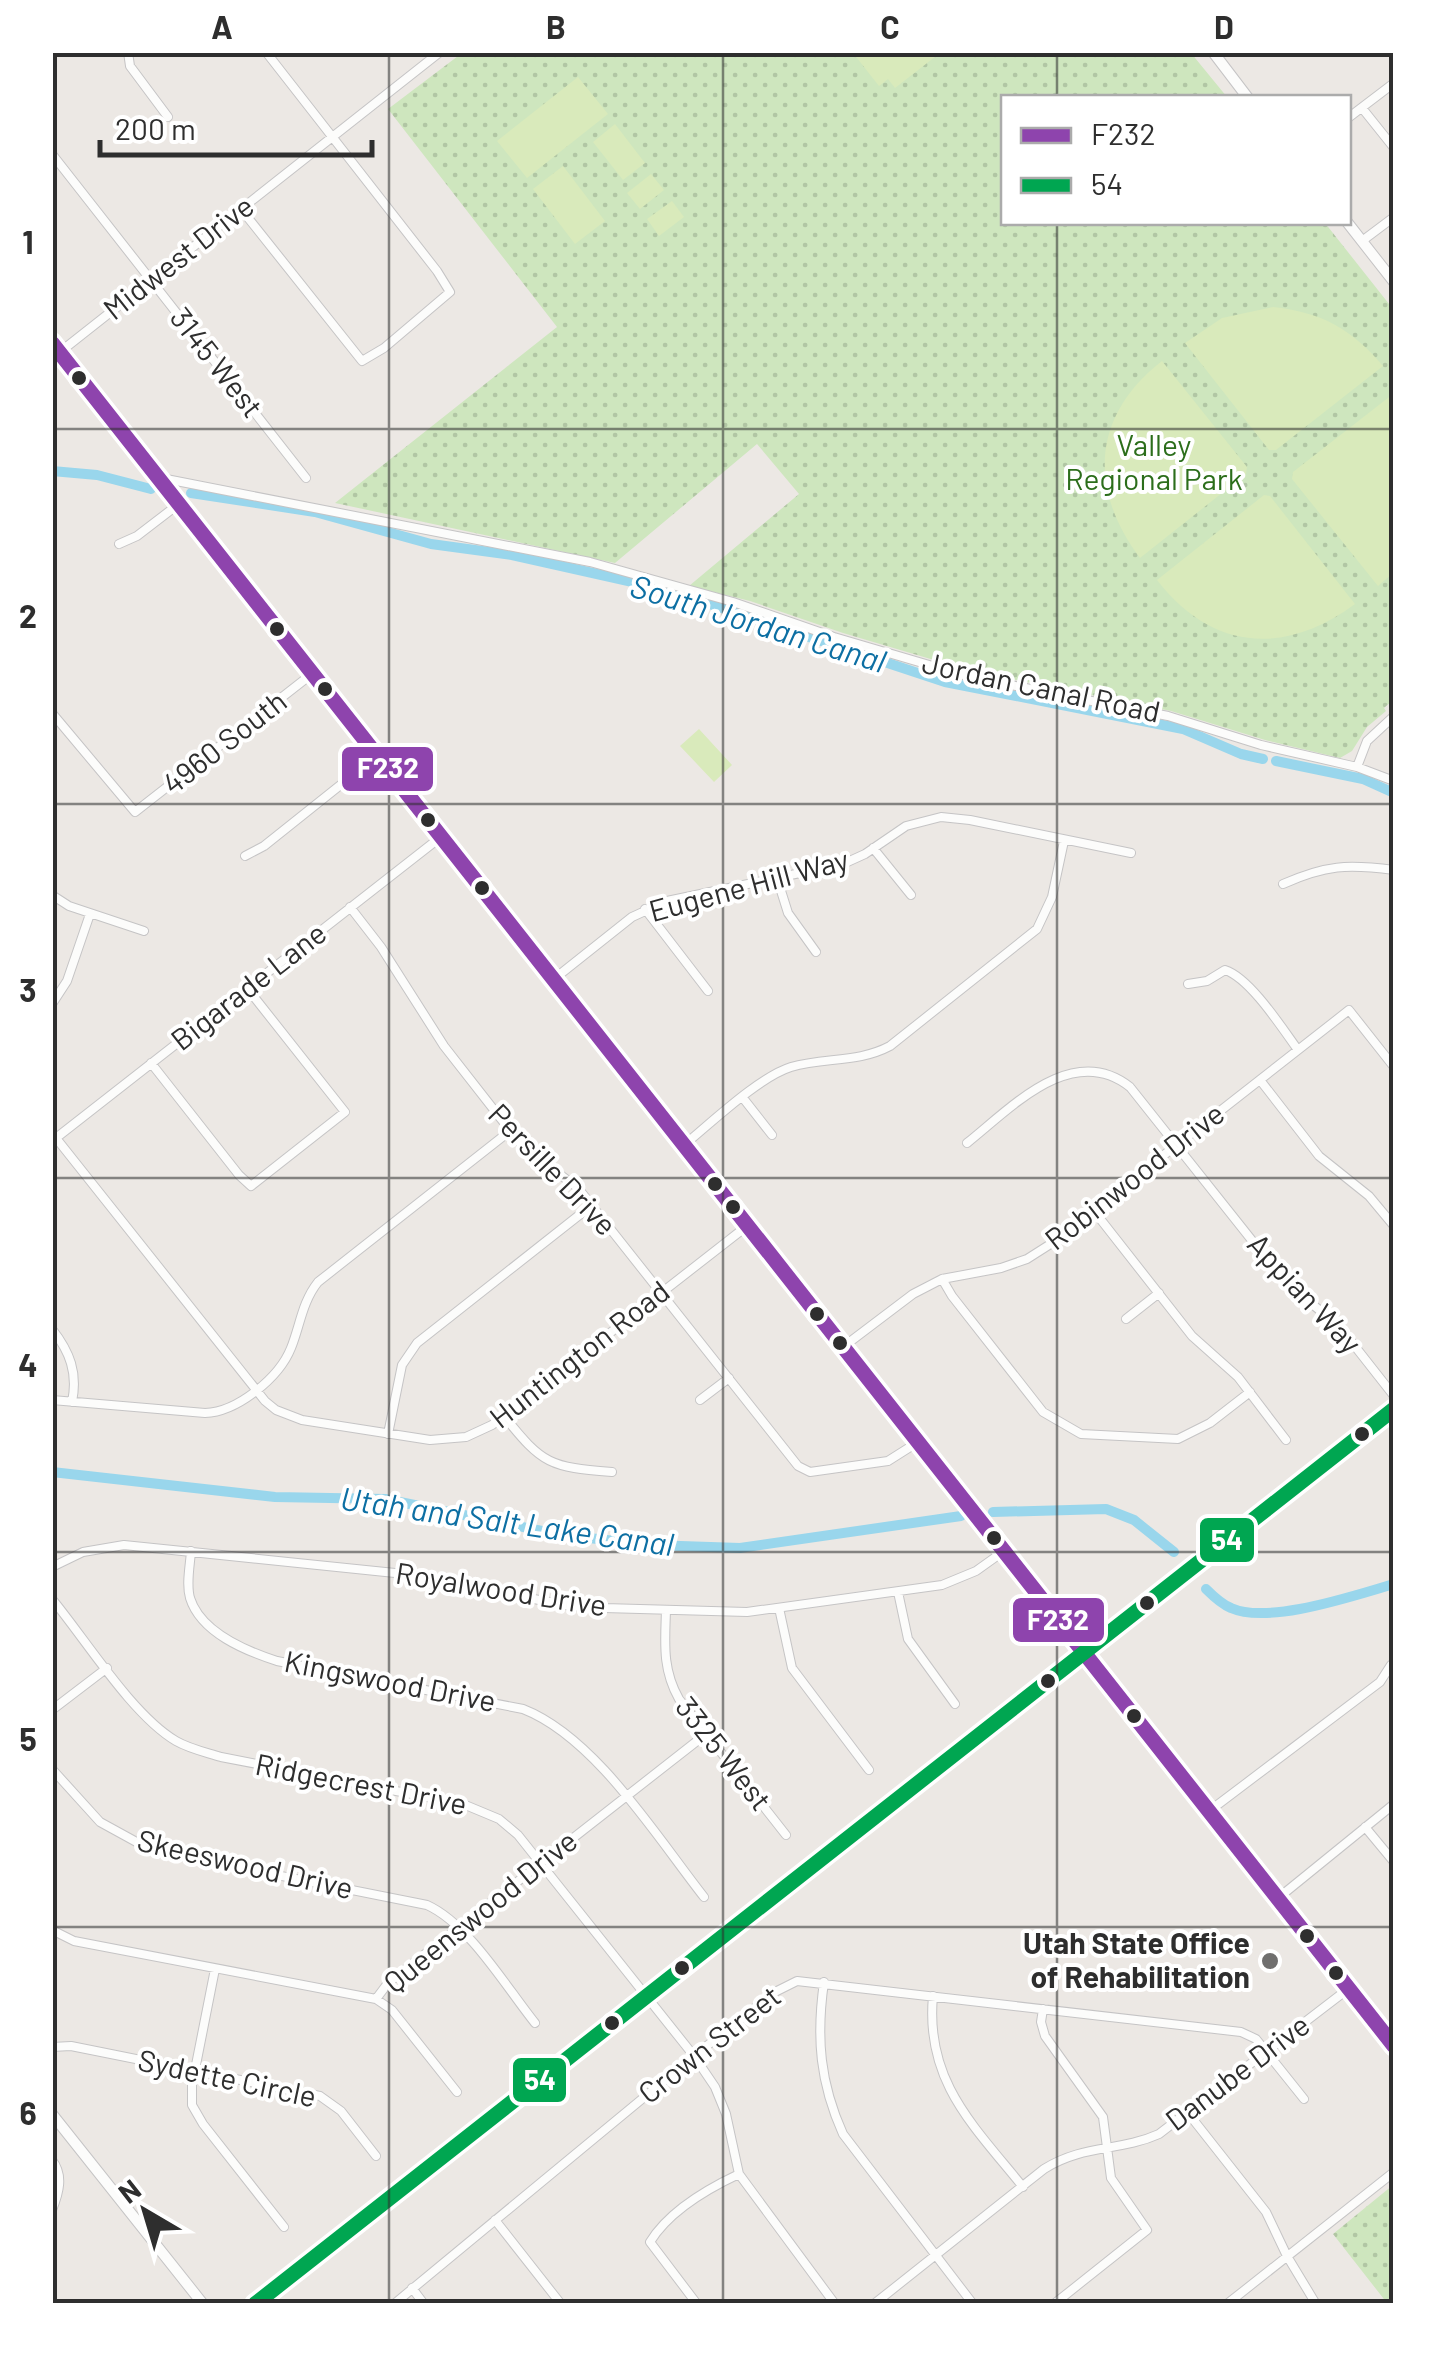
<svg xmlns="http://www.w3.org/2000/svg" width="1446" height="2356" font-family="Barlow,sans-serif">
	<defs>
		<pattern id="park-dots" width="8" height="8" patternUnits="userSpaceOnUse" patternTransform="scale(2.5)"><rect width="8" height="8" fill="#cee6be"/><path d="M2 2h.1M6 6h.1" fill="none" stroke="#b1c6a4" stroke-width="1.8" stroke-linecap="round"/></pattern>
	</defs>
	<rect width="100%" height="100%" fill="#ece8e4"/>
	<path fill="url(#park-dots)" d="M462,53H1191L1227,97L1004,98V222L1325,223L1393,309V700L1384,708L1386,711L1367,727L1352,751L1340,758L1265,740L1171,711L971,671L843,633L750,601L689,586L799,494L757,444L615,563L335,503L557,327L388,109Z
		M1393,2185V2303H1387L1333,2234Z"/>
	<path fill="#d9eabb" d="M853,53H940L895,88L888,79L879,86Z
		M578,77L608,114L527,178L497,141Z
		M615,124L645,163L623,180L593,142Z
		M563,166L605,221L575,244L533,189Z
		M651,174L664,190L640,209L627,193Z
		M672,201L684,217L659,236L647,219Z
		M1273,307C1321,312 1352,329 1383,366L1276,450H1269L1185,343L1222,318Z
		M1162,361L1247,467L1246,474L1140,558C1088,489 1092,415 1162,361Z
		M1393,394V573L1378,586L1292,479L1293,472Z
		M1264,495L1270,496L1355,604C1285,656 1212,651 1157,580Z
		M699,729L732,765L714,782L680,746Z"/>
	<g fill="none" stroke-linecap="round" stroke-linejoin="round">
		<path stroke="#99d6ec" stroke-width="10" d="M52,471L97,475L151,489
			M191,493L315,512L431,544L512,555L664,589L945,682L1183,729L1241,754L1263,759
			M1276,761L1363,779L1394,793
			M52,1472L275,1497L385,1499L562,1535L651,1545L740,1548L961,1516
			M993,1512L1106,1509L1134,1520L1174,1552
			M1206,1589C1213,1596 1221,1604 1231,1608C1269,1625 1355,1595 1394,1584"/>
		<defs>
			<path id="street" d="M128,52L130,66L168,117
				M1362,108L1394,148
				M1348,118L1394,83
				M52,154L306,478
				M241,209L362,361L384,348L450,292L437,271L266,52
				M1362,241L1394,217
				M60,352L440,52
				M161,478L590,562L733,602L834,637L970,677L1168,716L1261,745L1357,767L1394,781
				M119,544L137,536L180,503
				M52,713L135,812L313,673
				M1357,767L1367,741L1394,716
				M873,848L911,895
				M245,856L264,846L378,755
				M777,878L788,913L816,952
				M1283,884C1326,865 1347,864 1394,870
				M52,895L69,906L144,931
				M350,907L381,947L444,1046L523,1147L578,1188L798,1466L810,1472L888,1461L918,1442
				M645,909L708,991
				M554,979L632,917L667,901L843,864L865,854L906,826L941,817L970,820L1131,853
				M1188,984L1207,981L1225,970C1250,978 1282,1028 1298,1050
				M52,1004L67,981L90,914
				M151,1063L239,1175L251,1186L345,1112L247,988
				M1260,1080L1319,1156L1369,1196L1394,1226
				M743,1098L772,1135
				M52,1133L265,1401L276,1410L302,1420L430,1440L466,1437L492,1425L747,1226
				M56,1138L442,836
				M967,1143C1010,1109 1072,1041 1130,1087L1285,1282L1339,1326L1394,1396
				M684,1145C711,1123 759,1077 791,1067C825,1057 858,1063 890,1046L1037,929L1052,897L1064,841
				M1094,1211L1192,1336L1238,1377L1286,1440
				M942,1279L952,1296L1043,1412L1081,1434L1178,1439L1210,1423L1250,1392
				M1126,1319L1159,1293
				M52,1329C70,1352 78,1373 72,1402
				M843,1347L913,1294L942,1279L1001,1268L1027,1259L1049,1245L1349,1010L1394,1067
				M52,1400L205,1413C237,1412 279,1378 291,1348C300,1326 302,1302 318,1282L510,1131
				M700,1400L729,1378
				M504,1416C543,1465 550,1467 612,1472
				M388,1434L402,1365L417,1343L592,1205
				M191,1551C190,1566 186,1584 190,1598C201,1633 246,1651 277,1661L523,1709C595,1737 656,1836 704,1897
				M52,1567L83,1552L124,1545L395,1573L571,1606L604,1608L747,1612L942,1585L976,1571L1004,1551
				M898,1592L908,1639L955,1704
				M52,1599C86,1640 132,1715 176,1741C190,1749 205,1752 221,1757L463,1804L499,1819L518,1835L694,2056L715,2087L726,2114L739,2174L835,2304
				M779,1608L792,1668L869,1770
				M666,1610C665,1643 662,1669 679,1699L786,1835
				M52,1710L107,1668
				M52,1769L100,1822L151,1850L427,1905C469,1924 506,1987 535,2023
				M1208,1812L1380,1682L1391,1665
				M1365,1827L1394,1862
				M1277,1899L1394,1804
				M52,1930L74,1941L376,1999L392,2010L457,2092
				M215,1969L192,2085V2105L203,2124L284,2227
				M824,1982C816,2038 820,2083 843,2134L973,2304
				M933,1996C925,2081 973,2125 1023,2187
				M376,1999L388,1983L706,1734
				M1043,2009L1041,2022L1045,2036L1103,2117L1111,2178L1147,2230L1054,2304
				M52,2047L71,2046L320,2096L341,2111L376,2156
				M1188,2113L1266,2212L1287,2256L1316,2304
				M52,2160C64,2175 59,2193 52,2210
				M495,2220L561,2304
				M412,2288L424,2304
				M394,2304L694,2056L775,1992L797,1981L1241,2032L1256,2039L1304,2099
				M697,2304L650,2242C669,2211 707,2189 739,2174
				M874,2304L1044,2169C1084,2144 1119,2152 1159,2134L1348,1989
				M1227,2304L1394,2172"/>
			<path id="secondary" d="M1213,52L1248,98
				M1347,222L1394,282
				M52,342L1394,2047
				M52,2114L203,2304"/>
			<path id="primary" d="M254,2304L1394,1409"/>
		</defs>
		<use href="#street" stroke="#c5c4c5" stroke-width="10"/>
		<use href="#secondary" stroke="#c5c4c5" stroke-width="12"/>
		<use href="#primary" stroke="#c6c5c4" stroke-width="14"/>
		<use href="#street" stroke="#fcfcfb" stroke-width="8"/>
		<use href="#secondary" stroke="#fcfcfb" stroke-width="10"/>
		<use href="#primary" stroke="#e8e4d6" stroke-width="11"/>
		<defs>
			<path id="bus-1" d="M52,343L1394,2046"/>
			<path id="bus-2" d="M255,2304L1394,1409"/>
		</defs>
		<use href="#bus-1" stroke="#fff" stroke-width="22"/>
		<use href="#bus-2" stroke="#fff" stroke-width="22"/>
		<use href="#bus-1" stroke="#8e44ad" stroke-width="15"/>
		<use href="#bus-2" stroke="#00a651" stroke-width="15"/>
	</g>
	<path fill="none" stroke="#2e2e2e" stroke-width="2.5" stroke-opacity="0.55" d="M389,52V2304M723,52V2304M1057,52V98M1057,222V2304M52,429H1394M52,804H1394M52,1178H1394M52,1552H1394M52,1927H1394"/>
	<g fill="#2e2e2e" stroke="#fff" stroke-width="4">
		<circle cx="79" cy="378" r="9"/>
		<circle cx="277" cy="629" r="9"/>
		<circle cx="325" cy="689" r="9"/>
		<circle cx="428" cy="820" r="9"/>
		<circle cx="482" cy="888" r="9"/>
		<circle cx="715" cy="1184" r="9"/>
		<circle cx="733" cy="1207" r="9"/>
		<circle cx="817" cy="1314" r="9"/>
		<circle cx="840" cy="1343" r="9"/>
		<circle cx="1362" cy="1434" r="9"/>
		<circle cx="994" cy="1538" r="9"/>
		<circle cx="1147" cy="1603" r="9"/>
		<circle cx="1048" cy="1681" r="9"/>
		<circle cx="1134" cy="1716" r="9"/>
		<circle cx="1307" cy="1936" r="9"/>
		<circle cx="682" cy="1968" r="9"/>
		<circle cx="1336" cy="1973" r="9"/>
		<circle cx="612" cy="2023" r="9"/>
	</g>
	<circle fill="#706f6e" stroke="#fff" stroke-width="4" cx="1270" cy="1961" r="10"/>
	<g text-anchor="middle" stroke-width="8" stroke-linejoin="round" paint-order="stroke">
		<g font-size="30" fill="#2e2e2e" stroke="#fff">
			<text transform="translate(179 258) rotate(-38)" y="10">Midwest Drive</text>
			<text transform="translate(216 363) rotate(52)" y="10">3145 West</text>
			<text transform="translate(1041 688) rotate(12)" y="10">Jordan Canal Road</text>
			<text transform="translate(225 743) rotate(-38)" y="10">4960 South</text>
			<text transform="translate(749 886) rotate(-15)" y="10">Eugene Hill Way</text>
			<text transform="translate(249 987) rotate(-38)" y="10">Bigarade Lane</text>
			<text transform="translate(552 1170) rotate(46)" y="10">Persille Drive</text>
			<text transform="translate(1135 1177) rotate(-38)" y="10">Robinwood Drive</text>
			<text transform="translate(1304 1294) rotate(47)" y="10">Appian Way</text>
			<text transform="translate(580 1355) rotate(-38)" y="10">Huntington Road</text>
			<text transform="translate(501 1590) rotate(9)" y="10">Royalwood Drive</text>
			<text transform="translate(390 1682) rotate(11)" y="10">Kingswood Drive</text>
			<text transform="translate(723 1754) rotate(52)" y="10">3325 West</text>
			<text transform="translate(361 1785) rotate(11)" y="10">Ridgecrest Drive</text>
			<text transform="translate(245 1865) rotate(13)" y="10">Skeeswood Drive</text>
			<text transform="translate(481 1912) rotate(-39)" y="10">Queenswood Drive</text>
			<text transform="translate(710 2045) rotate(-38)" y="10">Crown Street</text>
			<text transform="translate(1238 2073) rotate(-37)" y="10">Danube Drive</text>
			<text transform="translate(227 2079) rotate(12)" y="10">Sydette Circle</text>
		</g>
		<g font-size="30" fill="#2c6e1b" stroke="#fff">
			<text x="1154" y="456">Valley<tspan x="1154" dy="34">Regional Park</tspan></text>
		</g>
		<g font-size="30" font-weight="bold" fill="#2e2e2e" stroke="#fff" text-anchor="end">
			<text x="1250" y="1954">Utah State Office<tspan x="1250" dy="34">of Rehabilitation</tspan></text>
		</g>
		<g font-size="32" font-style="italic" fill="#0d6fa3" stroke="#fff">
			<text transform="translate(758 624) rotate(17)" y="11">South Jordan Canal</text>
			<text transform="translate(507 1522) rotate(8)" y="11">Utah and Salt Lake Canal</text>
		</g>
	</g>
	<g stroke="#fff" stroke-width="4">
		<rect x="340" y="745" width="95" height="48" rx="10" fill="#8e44ad"/>
		<rect x="1198" y="1516" width="58" height="48" rx="10" fill="#00a651"/>
		<rect x="1011" y="1596" width="95" height="48" rx="10" fill="#8e44ad"/>
		<rect x="511" y="2056" width="57" height="48" rx="10" fill="#00a651"/>
	</g>
	<g font-size="28" text-anchor="middle" font-weight="bold" fill="#fff">
		<text x="388" y="778">F232</text>
		<text x="1227" y="1550">54</text>
		<text x="1058" y="1630">F232</text>
		<text x="540" y="2090">54</text>
	</g>
	<rect width="1446" height="2356" fill="none" stroke="#ffffff" stroke-width="110"/>
	<rect x="1001" y="95" width="350" height="130" fill="#ffffff" stroke="#ababab" stroke-width="2.5"/>
	<rect x="1021" y="128" width="50" height="15" fill="#8e44ad" stroke="#ababab" stroke-width="2.5"/>
	<text x="1091" y="145" font-size="30" fill="#2e2e2e">F232</text>
	<rect x="1021" y="178" width="50" height="15" fill="#00a651" stroke="#ababab" stroke-width="2.5"/>
	<text x="1091" y="195" font-size="30" fill="#2e2e2e">54</text>
	<g transform="translate(145 2211) rotate(322)" stroke="#ffffff" stroke-width="8" paint-order="stroke">
	<path d="M0-8L18 38L0 25L-18 38Z" fill="#2e2e2e"/>
	<text y="-15" font-size="28" font-weight="bold" text-anchor="middle" fill="#2e2e2e">N</text>
	</g>
	<path d="M100 140v15h272v-15" fill="none" stroke="#2e2e2e" stroke-width="5"/>
	<text x="115" y="140" font-size="30" fill="#2e2e2e" stroke="#ffffff" stroke-width="8" paint-order="stroke">200 m</text>
	<rect x="55" y="55" width="1336" height="2246" fill="none" stroke="#2e2e2e" stroke-width="4"/>
	<g font-size="32" text-anchor="middle" font-weight="bold" fill="#2e2e2e">
		<text x="222" y="39">A</text>
		<text x="556" y="39">B</text>
		<text x="890" y="39">C</text>
		<text x="1224" y="39">D</text>
		<text x="28" y="254">1</text>
		<text x="28" y="628">2</text>
		<text x="28" y="1002">3</text>
		<text x="28" y="1377">4</text>
		<text x="28" y="1751">5</text>
		<text x="28" y="2125">6</text>
	</g>
</svg>
